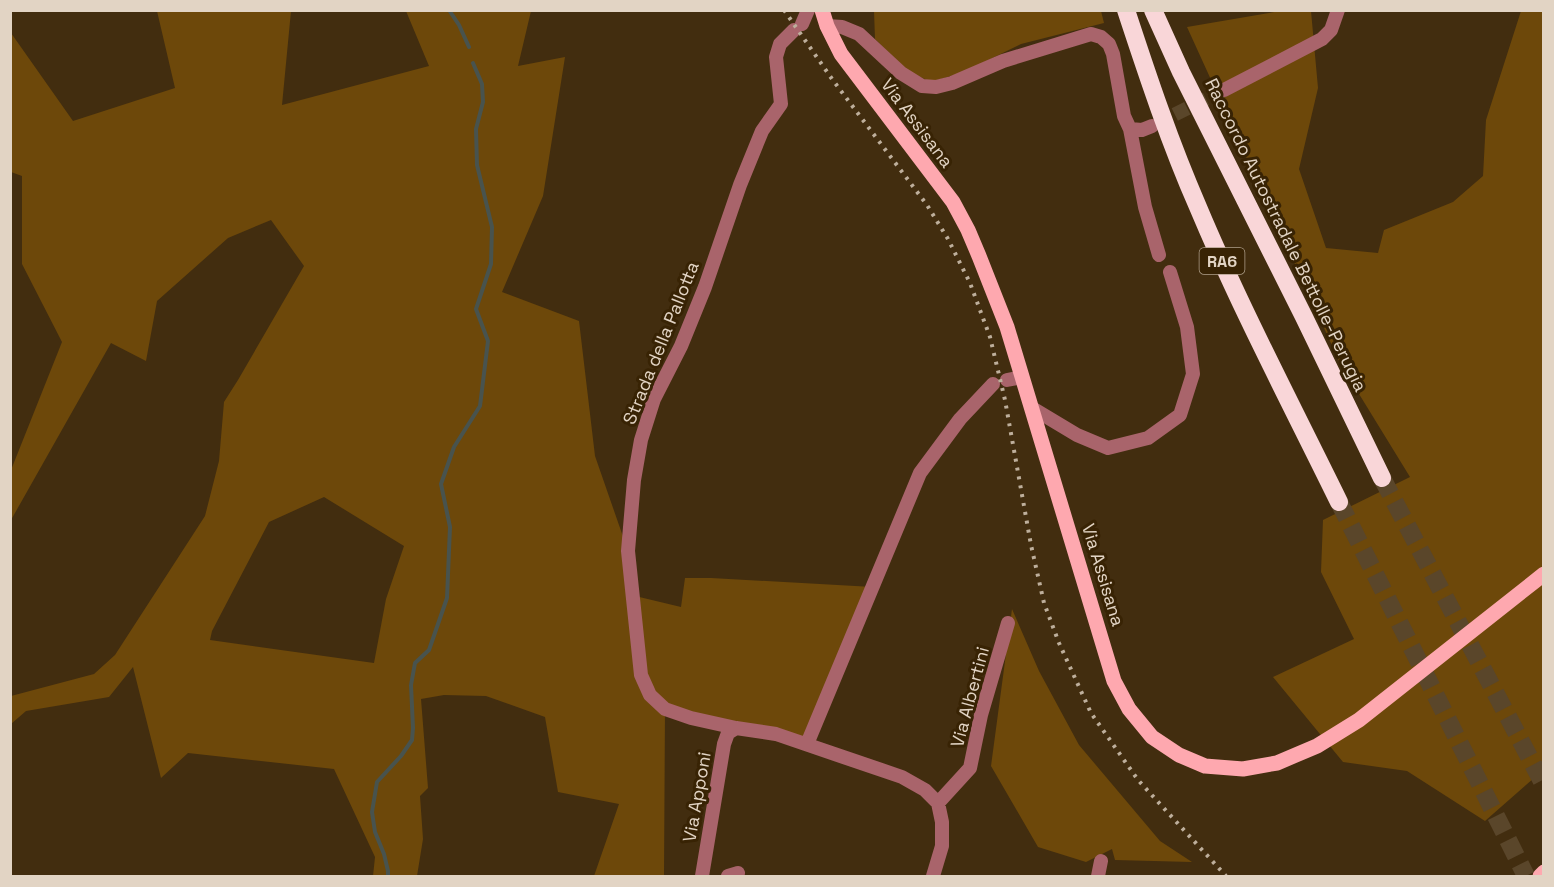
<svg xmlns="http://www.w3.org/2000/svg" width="1554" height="887" font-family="'Space Grotesk',sans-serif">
	<rect width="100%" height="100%" fill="#422d0f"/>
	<path fill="#6d480a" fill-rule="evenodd" d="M157,11H291L282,105L429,66L406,11H531L518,66L565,57L543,196L502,292L579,321L595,456L628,551L631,595L681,607L685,578H711L873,587L807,744L665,709L664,876H594L619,804L558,792L545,717L486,696L444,695L421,699L428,788L420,796L423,839L417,876H373L375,857L334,769L188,753L161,778L133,667L109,697L26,711L11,724V696L94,674L115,655L205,516L219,461L224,402L238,380L304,266L271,220L228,238L157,301L146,361L111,343L11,520V470L62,342L22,264V176L11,172V33L73,121L175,88ZM324,497L404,546L386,599L374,663L210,640L212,631L269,522Z
		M874,11H1101L1104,23L1021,44L964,72L931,82L908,71L875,39Z
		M1280,11H1311L1318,88L1299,169L1326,248L1378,253L1384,230L1453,202L1483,176L1486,120L1521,11H1543V770L1485,821L1407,771L1343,762L1273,677L1354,639L1321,572L1323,520L1410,477L1340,363L1187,27Z
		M1012,609L1039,671L1079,745L1160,841L1192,862L1115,860L1112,849L1086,862L1038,847L991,766Z"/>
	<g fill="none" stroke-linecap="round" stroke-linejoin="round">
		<path stroke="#48534e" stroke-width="4" d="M449,10L459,25L469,47
			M388,876V871L384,854L375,832L372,812L377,782L401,756L412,740L413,728L411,685L415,663L429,650L447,598L450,527L441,484L454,447L480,406L488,341L476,309L491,264L492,227L477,165L476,129L483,102L482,84L473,63"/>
		<path stroke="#5a462a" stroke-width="14" stroke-dasharray="14 7" stroke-linecap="butt" d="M1156,124L1224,90"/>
		<path stroke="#5a462a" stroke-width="18" stroke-dasharray="18 9" stroke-linecap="butt" d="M1382,478L1544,785
			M1339,502L1526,876"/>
		<path stroke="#a9646b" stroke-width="14" d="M802,24L808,10
			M827,26L842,27L859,34L901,73L922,86L936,87L952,83L1003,61L1091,34L1101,37L1109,44L1113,54L1124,116L1130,129L1145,207L1159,255
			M794,30L780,44L776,57L781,104L762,131L740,185L705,287L681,346L654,399L641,440L634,480L628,551L641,675L650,695L665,709L691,718L736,728L776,734L902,777L925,790L938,803L942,822V846L933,876
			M1224,90L1322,39L1331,30L1338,10
			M1130,129L1142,130L1152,126
			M1007,380L1022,377
			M1032,408L1077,435L1108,448L1148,438L1180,415L1193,374L1187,327L1170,272
			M807,744L920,473L960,419L993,384
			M938,803L970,768L981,715L1008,623
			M702,876L724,744L728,733L736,728
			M728,876L738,873
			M1098,876L1101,861"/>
		<path stroke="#fea8af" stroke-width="15" d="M822,10L827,26L841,54L953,202L968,230L979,256L1007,327L1114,681L1129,709L1152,737L1179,755L1205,766L1243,769L1277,763L1317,746L1359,720L1544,574
			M1540,876L1544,872"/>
		<path stroke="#f9d6d8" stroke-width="18" d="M1126,10C1148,77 1170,143 1198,207C1240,307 1291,404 1339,502
			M1153,10L1181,72L1304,317L1382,478"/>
		<path stroke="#beaf9c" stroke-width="4" stroke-dasharray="3 6" stroke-linecap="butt" d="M784,10L832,79L927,205L948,239L970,283L990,337L1005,400L1031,545L1044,603L1059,643L1091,713L1138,780L1226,876"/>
	</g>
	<g text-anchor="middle" stroke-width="6" stroke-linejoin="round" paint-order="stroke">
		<rect fill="#382304" stroke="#af9f8a" stroke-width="1.5" x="1199.5" y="248" width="45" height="26" rx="4.5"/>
		<g font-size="16" font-weight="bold" fill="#e2d4c4">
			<text x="1222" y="267">RA6</text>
		</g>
		<g font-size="18" fill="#e2d4c4" stroke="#382304">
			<text transform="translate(917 123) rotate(53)" y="6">Via Assisana</text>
			<text transform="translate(1286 235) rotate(64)" y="6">Raccordo Autostradale Bettolle-Perugia</text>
			<text transform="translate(661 343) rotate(-68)" y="6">Strada della Pallotta</text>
			<text transform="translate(1103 575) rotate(73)" y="6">Via Assisana</text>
			<text transform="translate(970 697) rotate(-75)" y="6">Via Albertini</text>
			<text transform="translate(697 797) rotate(-80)" y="6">Via Apponi</text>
		</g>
	</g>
	<rect width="1554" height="887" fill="none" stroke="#e2d4c4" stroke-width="24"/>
</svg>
